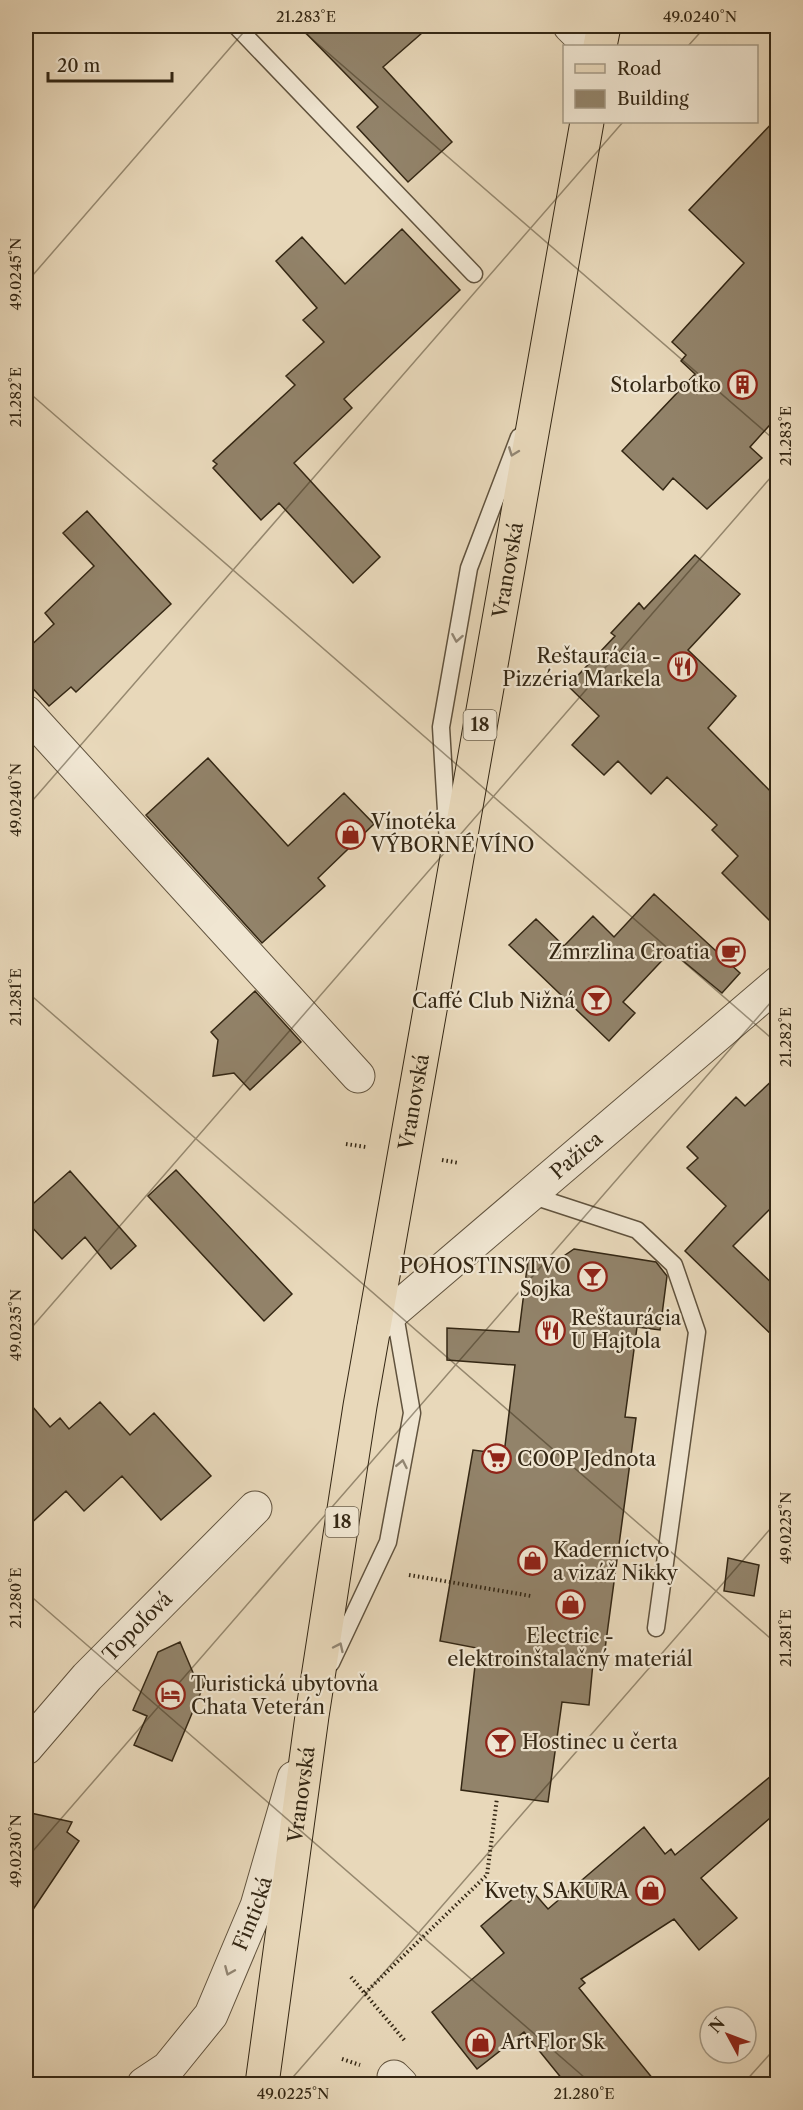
<svg xmlns="http://www.w3.org/2000/svg" width="803" height="2110" font-family="'Libre Caslon Text',serif">
	<rect width="100%" height="100%" fill="#e8d8ba"/>
	<filter id="stains"><feTurbulence type="fractalNoise" baseFrequency=".00333" numOctaves="4"/><feColorMatrix values="0 0 0 0 .2 0 0 0 0 .09 0 0 0 0 .02 0 0 0 .5 -.17"/></filter>
	<radialGradient id="worn" r=".72"><stop offset=".6" stop-color="#630" stop-opacity="0"/><stop offset="1" stop-color="#630" stop-opacity=".3"/></radialGradient>
	<path fill="#92836a" stroke="#342714" stroke-width="1.5" d="M299,26H430L383,67L452,142L408,182L357,127L378,107Z
		M777,118V417L750,447L762,458L707,509L673,478L663,490L622,451L695,374L681,361L686,355L672,342L744,263L689,210Z
		M402,229L460,290L344,399L352,408L294,463L380,557L353,583L279,503L261,520L213,468L217,464L213,461L295,385L286,376L324,342L303,320L317,308L276,261L302,237L345,284Z
		M87,511L171,604L76,692L71,687L49,706L26,681V650L54,624L45,613L94,566L63,533Z
		M695,555L740,594L688,650L736,696L708,728L777,798V928L722,873L738,856L712,830L717,825L667,777L651,794L618,761L604,775L572,745L599,716L568,686L615,636L611,633L639,603L644,609Z
		M208,758L288,846L344,793L374,824L318,878L325,886L262,943L146,815Z
		M654,894L740,973L722,993L671,951L623,1002L635,1013L609,1041L509,945L536,919L564,946L593,916L614,937Z
		M255,991L301,1042L250,1090L234,1073L213,1076L218,1040L211,1032Z
		M777,1076V1202L733,1246L777,1288V1340L685,1251L726,1206L687,1168L698,1158L687,1147L736,1097L745,1106Z
		M176,1170L292,1294L264,1321L148,1196Z
		M70,1171L136,1246L111,1269L85,1237L62,1259L26,1221V1210Z
		M574,1249L656,1262L667,1276L660,1330L637,1327L625,1417L636,1418L603,1664L593,1663L589,1705L562,1702L548,1802L461,1790L477,1648L440,1641L473,1450L504,1454L515,1365L447,1360V1328L519,1332L528,1260L552,1264Z
		M26,1399L50,1427L60,1418L69,1429L100,1402L130,1435L154,1413L211,1476L161,1520L122,1476L84,1511L66,1491L26,1528Z
		M728,1558L759,1565L754,1596L724,1591Z
		M180,1642L194,1675L206,1680L172,1761L134,1745L147,1716L133,1710L158,1652Z
		M777,1771V1812L701,1878L737,1918L699,1950L674,1919L581,1979L585,1983L579,1988L658,2085H567L524,2032L477,2069L432,2012L504,1953L481,1926L528,1886L548,1909L644,1827L665,1854L671,1849L675,1855Z
		M26,1812L72,1822L67,1832L79,1841L26,1920Z"/>
	<g fill="none" stroke-linecap="round" stroke-linejoin="round">
		<defs>
			<path id="service" d="M236,26L474,274
				M448,844L441,727L469,568L519,437
				M530,1195L637,1230L674,1265L697,1332L656,1628
				M331,1663L388,1542L412,1413L394,1309"/>
			<g id="minor">
				<path d="M570,26L590,46"/>
				<path d="M26,712L358,1076"/>
				<path id="s1" d="M374,1328L778,983"/>
				<path id="s2" d="M26,1748L87,1677L255,1508"/>
				<path d="M394,2077L401,2084"/>
			</g>
			<g id="tertiary">
				<path id="s3" d="M144,2084L168,2068L211,2015L257,1906L294,1778"/>
			</g>
			<g id="primary">
				<path d="M600,46L604,26"/>
				<path id="s4" d="M262,2084L312,1716L360,1406L587,122"/>
			</g>
		</defs>
		<use href="#service" stroke="#61533e" stroke-width="19"/>
		<use href="#minor" stroke="#61533e" stroke-width="35"/>
		<use href="#tertiary" stroke="#61533e" stroke-width="35"/>
		<use href="#primary" stroke="#342714" stroke-width="35"/>
		<path stroke="#342714" stroke-width="4" stroke-dasharray="1.5 3" stroke-linecap="butt" d="M346,1144L366,1147
			M442,1160L459,1163
			M409,1575L531,1596
			M351,1977L405,2041
			M365,1993L487,1875L497,1798
			M342,2059L360,2065"/>
		<use href="#service" stroke="#f0e6d2" stroke-width="16"/>
		<use href="#minor" stroke="#f0e6d2" stroke-width="33"/>
		<use href="#tertiary" stroke="#f0e6d2" stroke-width="33"/>
		<use href="#primary" stroke="#e8d8ba" stroke-width="33"/>
	</g>
	<defs><path id="oneway-chevron" d="M-2-3.5L2.5 0L-2 3.5" fill="none" stroke-width="1.6" stroke-linecap="round" stroke-linejoin="round" transform="scale(1.5)"/></defs>
	<g stroke="#928673">
		<use href="#oneway-chevron" transform="translate(513 452) rotate(111)"/>
		<use href="#oneway-chevron" transform="translate(457 638) rotate(100)"/>
		<use href="#oneway-chevron" transform="translate(402 1464) rotate(-79)"/>
		<use href="#oneway-chevron" transform="translate(339 1647) rotate(-65)"/>
		<use href="#oneway-chevron" transform="translate(229 1971) rotate(113)"/>
	</g>
	<path fill="none" stroke="#342714" stroke-width="1.5" stroke-opacity="0.45" d="M297,26L778,443M688,46L706,26M26,283L249,26M26,390L778,1044M26,808L623,122M26,991L778,1645M26,1334L778,469M26,1592L592,2084M26,1859L778,994M287,2084L778,1520M743,2084L778,2045"/>
	<defs>
		<symbol id="building-ring" viewBox="-11 -11 22 22"><circle r="9.5" fill="#f0e6d2" stroke="#8f2418" stroke-width="1.5"/><path d="M-4-6H4V6H1V3H-1V6H-4ZM-2.5-4.3h1.7v1.8h-1.7ZM.8-4.3h1.7v1.8H.8ZM-2.5-1h1.7V.8h-1.7ZM.8-1h1.7V.8H.8Z" fill="#8f2418"/></symbol>
		<symbol id="restaurant-ring" viewBox="-11 -11 22 22"><circle r="9.5" fill="#f0e6d2" stroke="#8f2418" stroke-width="1.5"/><path d="M-5-6h1v4h1v-4h1v4h1v-4h1v5L-1.5 .5V6h-2V.5L-5-1ZM5-6V6H3V1.5H1.5Q1.5-4 5-6Z" fill="#8f2418"/></symbol>
		<symbol id="shop-ring" viewBox="-11 -11 22 22"><circle r="9.5" fill="#f0e6d2" stroke="#8f2418" stroke-width="1.5"/><path d="M-5-2.5h2.3a2.7 3.5 0 0 1 5.4 0H5L5.5 6h-11ZM-1.5-2.5h3a1.5 2.3 0 0 0-3 0Z" fill="#8f2418"/></symbol>
		<symbol id="cafe-ring" viewBox="-11 -11 22 22"><circle r="9.5" fill="#f0e6d2" stroke="#8f2418" stroke-width="1.5"/><path d="M-5.5-4.5H6V0H3Q3 3.5 0 3.5H-2.5Q-5.5 3.5-5.5 0ZM3-3.2v2h1.7v-2ZM-6 4.5H4V6H-6Z" fill="#8f2418"/></symbol>
		<symbol id="bar-ring" viewBox="-11 -11 22 22"><circle r="9.5" fill="#f0e6d2" stroke="#8f2418" stroke-width="1.5"/><path d="M-6-5H6L.8 .8V4.5H3.5V6h-7V4.5H-.8V.8Z" fill="#8f2418"/></symbol>
		<symbol id="supermarket-ring" viewBox="-11 -11 22 22"><circle r="9.5" fill="#f0e6d2" stroke="#8f2418" stroke-width="1.5"/><path d="M-6-5.5h2.5l.6 2H6L4.5 2H-2.5L-4.4-4H-6ZM-1.5 3.2a1.3 1.3 0 1 0 .1 0ZM3 3.2a1.3 1.3 0 1 0 .1 0Z" fill="#8f2418"/></symbol>
		<symbol id="hotel-ring" viewBox="-11 -11 22 22"><circle r="9.5" fill="#f0e6d2" stroke="#8f2418" stroke-width="1.5"/><path d="M-6-4.5h1.5V1H6V5H4.5V3h-9V5H-6ZM-4 0a1.8 1.8 0 1 1 3.6 0ZM.5 0V-2.5h3Q6-2.5 6 0Z" fill="#8f2418"/></symbol>
	</defs>
	<g fill-rule="evenodd">
		<use href="#building-ring" x="726" y="368" width="33" height="33"/>
		<use href="#restaurant-ring" x="666" y="650" width="33" height="33"/>
		<use href="#shop-ring" x="334" y="818" width="33" height="33"/>
		<use href="#cafe-ring" x="714" y="936" width="33" height="33"/>
		<use href="#bar-ring" x="580" y="984" width="33" height="33"/>
		<use href="#bar-ring" x="576" y="1260" width="33" height="33"/>
		<use href="#restaurant-ring" x="534" y="1314" width="33" height="33"/>
		<use href="#supermarket-ring" x="480" y="1442" width="33" height="33"/>
		<use href="#shop-ring" x="516" y="1544" width="33" height="33"/>
		<use href="#shop-ring" x="554" y="1588" width="33" height="33"/>
		<use href="#hotel-ring" x="154" y="1678" width="33" height="33"/>
		<use href="#bar-ring" x="484" y="1726" width="33" height="33"/>
		<use href="#shop-ring" x="634" y="1874" width="33" height="33"/>
		<use href="#shop-ring" x="464" y="2026" width="33" height="33"/>
	</g>
	<g text-anchor="middle" stroke-width="4.5" stroke-linejoin="round" paint-order="stroke">
		<g fill="#f0e6d2" stroke="#6c604d" stroke-width="1.5">
			<rect x="463.5" y="710" width="33" height="30" rx="4.5"/>
			<rect x="325.5" y="1507" width="33" height="30" rx="4.5"/>
		</g>
		<g font-size="18" font-weight="bold" fill="#342714">
			<text x="480" y="731">18</text>
			<text x="342" y="1528">18</text>
		</g>
		<g font-size="20" fill="#342714" stroke="#f0e6d2" text-anchor="start">
			<text x="721" y="392" text-anchor="end">Stolarbotko</text>
			<text x="661" y="663" text-anchor="end">Reštaurácia -<tspan x="661" dy="23">Pizzéria Markela</tspan></text>
			<text x="371" y="829">Vínotéka<tspan x="371" dy="23">VÝBORNÉ VÍNO</tspan></text>
			<text x="710" y="959" text-anchor="end">Zmrzlina Croatia</text>
			<text x="575" y="1008" text-anchor="end">Caffé Club Nižná</text>
			<text x="571" y="1273" text-anchor="end">POHOSTINSTVO<tspan x="571" dy="23">Sojka</tspan></text>
			<text x="571" y="1325">Reštaurácia<tspan x="571" dy="23">U Hajtola</tspan></text>
			<text x="517" y="1466">COOP Jednota</text>
			<text x="553" y="1557">Kaderníctvo<tspan x="553" dy="23">a vizáž Nikky</tspan></text>
			<text x="570" y="1643" text-anchor="middle">Electric -<tspan x="570" dy="23">elektroinštalačný materiál</tspan></text>
			<text x="191" y="1691">Turistická ubytovňa<tspan x="191" dy="23">Chata Veterán</tspan></text>
			<text x="522" y="1749">Hostinec u čerta</text>
			<text x="629" y="1898" text-anchor="end">Kvety SAKURA</text>
			<text x="501" y="2049">Art Flor Sk</text>
		</g>
		<g font-size="20" fill="#342714" stroke="#f0e6d2">
			<text dy="7" stroke="none"><textPath href="#s4" startOffset="1534">Vranovská</textPath></text>
			<text dy="7" stroke="none"><textPath href="#s4" startOffset="994">Vranovská</textPath></text>
			<text dy="7" stroke="none"><textPath href="#s1" startOffset="266">Pažica</textPath></text>
			<text dy="7" stroke="none"><textPath href="#s2" startOffset="165">Topoľová</textPath></text>
			<text dy="7" stroke="none"><textPath href="#s4" startOffset="292">Vranovská</textPath></text>
			<text dy="7" stroke="none"><textPath href="#s3" startOffset="207">Fintická</textPath></text>
		</g>
	</g>
	<rect width="803" height="2110" fill="none" stroke="#e8d8ba" stroke-width="66"/>
	<rect x="563" y="45" width="195" height="78" fill="#f0e6d2" stroke="#a59a86" stroke-width="1.5"/>
	<rect x="575" y="64" width="30" height="9" fill="#e8d8ba" stroke="#a59a86" stroke-width="1.5"/>
	<text x="617" y="75" font-size="18" fill="#342714">Road</text>
	<rect x="575" y="90" width="30" height="18" fill="#92836a" stroke="#a59a86" stroke-width="1.5"/>
	<text x="617" y="105" font-size="18" fill="#342714">Building</text>
	<g transform="translate(728 2035) rotate(311)"><circle r="28" fill="#f0e6d2" stroke="#a59a86" stroke-width="1.5"/>
	<path d="M0-4.5L10 22L0 15L-10 22Z" fill="#8f2418"/>
	<text y="-9" font-size="16" font-weight="bold" text-anchor="middle" fill="#342714">N</text>
	</g>
	<path d="M48 72v9h124v-9" fill="none" stroke="#342714" stroke-width="3"/>
	<text x="57" y="72" font-size="18" fill="#342714" stroke="#f0e6d2" stroke-width="4.5" paint-order="stroke">20 m</text>
	<rect x="33" y="33" width="737" height="2044" fill="none" stroke="#342714" stroke-width="2"/>
	<g font-size="15" text-anchor="middle" fill="#342714">
		<text x="306" y="22">21.283°E</text>
		<text x="700" y="22">49.0240°N</text>
		<text transform="translate(16 274) rotate(-90)" y="5">49.0245°N</text>
		<text transform="translate(16 397) rotate(-90)" y="5">21.282°E</text>
		<text transform="translate(786 436) rotate(-90)" y="5">21.283°E</text>
		<text transform="translate(16 800) rotate(-90)" y="5">49.0240°N</text>
		<text transform="translate(16 997) rotate(-90)" y="5">21.281°E</text>
		<text transform="translate(786 1037) rotate(-90)" y="5">21.282°E</text>
		<text transform="translate(16 1325) rotate(-90)" y="5">49.0235°N</text>
		<text transform="translate(786 1528) rotate(-90)" y="5">49.0225°N</text>
		<text transform="translate(16 1598) rotate(-90)" y="5">21.280°E</text>
		<text transform="translate(786 1638) rotate(-90)" y="5">21.281°E</text>
		<text transform="translate(16 1851) rotate(-90)" y="5">49.0230°N</text>
		<text x="293" y="2099">49.0225°N</text>
		<text x="584" y="2099">21.280°E</text>
	</g>
	<rect width="100%" height="100%" filter="url(#stains)"/>
	<rect width="100%" height="100%" fill="url(#worn)"/>
</svg>
